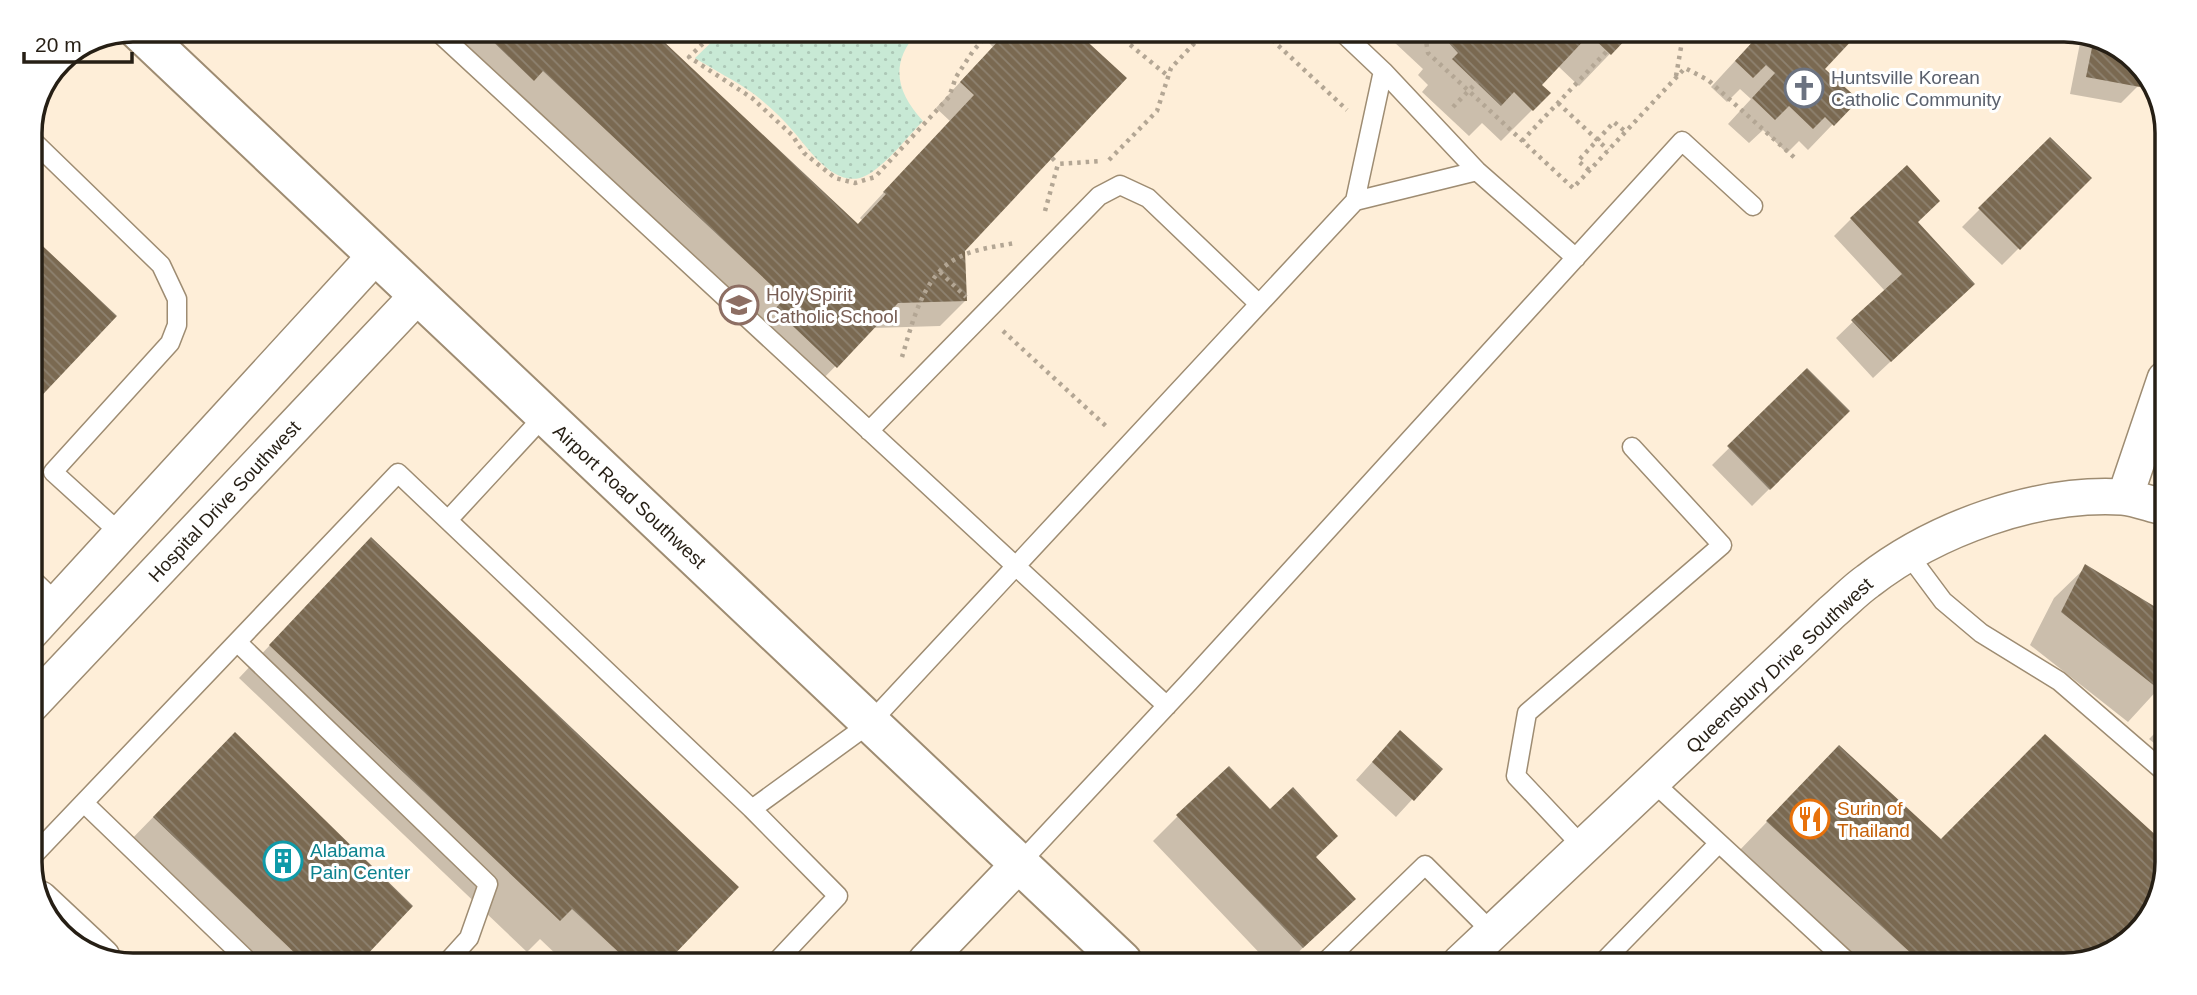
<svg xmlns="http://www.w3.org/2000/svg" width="2197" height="995" font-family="Helvetica,sans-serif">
	<defs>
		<pattern id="park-dots" width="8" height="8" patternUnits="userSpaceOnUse" patternTransform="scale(1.75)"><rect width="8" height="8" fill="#c8e9d5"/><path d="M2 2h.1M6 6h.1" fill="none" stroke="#acc7b6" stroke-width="1.8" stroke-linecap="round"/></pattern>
		<pattern id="building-back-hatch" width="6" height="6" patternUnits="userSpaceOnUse" patternTransform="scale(1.75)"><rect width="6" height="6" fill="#7a6951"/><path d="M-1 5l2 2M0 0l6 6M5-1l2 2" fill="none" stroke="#8e8270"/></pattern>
	</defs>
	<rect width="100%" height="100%" fill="#feeed8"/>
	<path fill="url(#park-dots)" d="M722,32L917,33C889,64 897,93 923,121C907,137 881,172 860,178C832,185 808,148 793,131C782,118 768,105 754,94C736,81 714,70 695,58Z"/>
	<path fill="#0003" d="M431,31L665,32L659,39L857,225L862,220L860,218L950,121L936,108L993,47L979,33L1077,34L1124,78L963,250L965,301L940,326L873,328L811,391L751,335L761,325Z
		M1393,35L1627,36L1579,86L1558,66L1540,85L1532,110L1501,141L1482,123L1469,136L1422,92L1428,85L1418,75L1423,69L1393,41Z
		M1758,36L1853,37L1823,69L1856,100L1808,150L1799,141L1787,153L1763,130L1749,143L1728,124L1751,99L1740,89L1727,102L1711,87Z
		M2081,38H2104L2141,69L2138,86L2121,103L2070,94Z
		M2050,139L2089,178L2002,265L1962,227Z
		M1851,219L1955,301L1873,378L1836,338L1885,291L1834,236Z
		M1807,371L1848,411L1752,506L1712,465Z
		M2086,567L2162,614L2161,686L2128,722L2030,645L2054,598Z
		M340,571L667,960L561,959L540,939L527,952L239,678Z
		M2161,727V749L2149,739Z
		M1383,750L1440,769L1396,817L1356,780Z
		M203,766L411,906L362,958H235L122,849Z
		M1808,779L1941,841H2160L2159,902L2122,948L2064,965L1857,964L1736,854Z
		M1178,816L1314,857L1328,924L1288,962H1268L1153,841Z"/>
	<path fill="url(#building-back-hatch)" d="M482,31L668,32L661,39L858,224L886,194L883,192L974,95L960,82L1001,38L996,33L1079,34L1127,78L965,251L967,301L898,303L837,368L775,309L785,298L543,71L534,81Z
		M1452,35L1588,36L1542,85L1551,93L1533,111L1514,92L1501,106L1452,59L1458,53L1448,42L1453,37Z
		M1591,36H1629L1611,55Z
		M1758,36L1855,37L1825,69L1859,100L1834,126L1825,117L1813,129L1789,106L1775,120L1752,98L1775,73L1766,65L1753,78L1735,61Z
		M2094,38H2104L2143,70L2140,87L2086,77Z
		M2050,137L2092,178L2020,250L1978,208Z
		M1907,165L1940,201L1918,222L1975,284L1891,362L1851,320L1902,274L1850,218Z
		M30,234L117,316L30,408Z
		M1807,368L1850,411L1770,490L1727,446Z
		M371,537L739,887L669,960L626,959L572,909L560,921L269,645Z
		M2085,564L2162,611L2161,691L2061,612Z
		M1400,730L1443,769L1414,801L1372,762Z
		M235,732L413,906L364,958H300L153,817Z
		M2045,734L2160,839L2159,902L2122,948L2064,965H1924L1766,821L1839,745L1941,839Z
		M1229,766L1270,809L1293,787L1338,836L1316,857L1356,899L1303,948L1176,815Z"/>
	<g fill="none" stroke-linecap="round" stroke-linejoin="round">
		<defs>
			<path id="service" d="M437,31L1167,706
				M1345,35L1383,71L1477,171L1576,258
				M30,138L161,265L177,299V325L170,343L53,472L120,533
				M1355,201L1383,71
				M869,431L1099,196L1120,185L1148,198L1259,304
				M448,520L545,415
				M1908,554L1943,601L1981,633L2059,681L2161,769
				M30,577L57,603
				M237,642L488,884L469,938L450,959
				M1653,782L1850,964
				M84,803L245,958
				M752,809L838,896L778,960
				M1582,846L1516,776L1527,713L1722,545L1632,447
				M30,859L398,473L752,809L869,724L1355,201L1477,171
				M1019,864L1189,682L1682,141L1753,206
				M1325,962L1425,865L1492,932
				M1602,963L1719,843"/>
			<path id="minor" d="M2125,497L2165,379
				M30,633L376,255
				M30,706L418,295
				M40,899L102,957
				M926,961L1019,864
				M1460,963L1832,612C1844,602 1855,590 1868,581C1935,529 2036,492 2122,497C2135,498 2150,504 2163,507"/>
			<path id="secondary" d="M138,30L1122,961"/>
		</defs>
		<use href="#service" stroke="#9e8c72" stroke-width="21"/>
		<use href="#minor" stroke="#9e8c72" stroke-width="38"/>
		<use href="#secondary" stroke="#9e8c72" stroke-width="42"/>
		<path stroke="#b3a694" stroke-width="4.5" stroke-dasharray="3.5 5" stroke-linecap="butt" d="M715,32L689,57L752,98L792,135L804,153L835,178L855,183L875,177L949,97L956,77L973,51L989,33
			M1117,34L1168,76
			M1266,34L1347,110
			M1425,35L1428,53L1573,188L1685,68L1708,80L1796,159
			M1676,76L1683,36
			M1558,103L1608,150
			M1453,107L1477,82
			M1522,141L1607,51
			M1052,158L1058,164
			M1109,160L1157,111L1171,68L1203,34
			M1589,170L1578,161L1614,122L1626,132
			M1045,211L1058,164L1102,161
			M940,272L966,297
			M1003,331L1107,427
			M902,357C912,324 922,280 952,261C971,249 994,247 1015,243"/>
		<use href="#service" stroke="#fff" stroke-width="18"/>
		<use href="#minor" stroke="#fff" stroke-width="35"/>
		<use href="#secondary" stroke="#fff" stroke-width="38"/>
	</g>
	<defs>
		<symbol id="church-ring" viewBox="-11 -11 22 22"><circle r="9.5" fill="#fff" stroke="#6b7280" stroke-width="1.5"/><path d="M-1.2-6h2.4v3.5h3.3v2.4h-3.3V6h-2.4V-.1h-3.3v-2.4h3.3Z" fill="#6b7280"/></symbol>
		<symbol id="school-ring" viewBox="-11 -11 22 22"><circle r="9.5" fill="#fff" stroke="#8d6e63" stroke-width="1.5"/><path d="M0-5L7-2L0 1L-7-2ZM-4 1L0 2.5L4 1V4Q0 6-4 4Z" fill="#8d6e63"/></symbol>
		<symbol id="restaurant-ring" viewBox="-11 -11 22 22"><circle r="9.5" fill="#fff" stroke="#e8710a" stroke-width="1.5"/><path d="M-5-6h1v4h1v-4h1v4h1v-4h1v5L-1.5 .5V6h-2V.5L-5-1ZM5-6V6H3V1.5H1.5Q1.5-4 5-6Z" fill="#e8710a"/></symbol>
		<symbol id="building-ring" viewBox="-11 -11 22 22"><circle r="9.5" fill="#fff" stroke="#0f9aa8" stroke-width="1.5"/><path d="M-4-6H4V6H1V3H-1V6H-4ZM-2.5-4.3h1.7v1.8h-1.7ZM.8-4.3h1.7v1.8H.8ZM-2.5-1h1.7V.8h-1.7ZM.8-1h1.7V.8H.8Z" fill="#0f9aa8"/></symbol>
	</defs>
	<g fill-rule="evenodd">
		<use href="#church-ring" x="1782" y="66" width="44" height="44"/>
		<use href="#school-ring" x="717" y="283" width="44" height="44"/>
		<use href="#restaurant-ring" x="1788" y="797" width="44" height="44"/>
		<use href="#building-ring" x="261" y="839" width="44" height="44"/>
	</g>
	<g text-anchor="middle" stroke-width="6" stroke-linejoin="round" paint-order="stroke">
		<g font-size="19" fill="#5b616d" stroke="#fff" text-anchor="start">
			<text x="1831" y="84">Huntsville Korean<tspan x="1831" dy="22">Catholic Community</tspan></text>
		</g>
		<g font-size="19" fill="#785e54" stroke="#fff" text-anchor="start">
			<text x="766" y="301">Holy Spirit<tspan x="766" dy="22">Catholic School</tspan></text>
		</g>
		<g font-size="19" fill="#261f15" stroke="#fff">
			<text transform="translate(630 496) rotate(43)" y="7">Airport Road Southwest</text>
			<text transform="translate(224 501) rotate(-47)" y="7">Hospital Drive Southwest</text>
			<text transform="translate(1779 665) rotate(-43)" y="7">Queensbury Drive Southwest</text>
		</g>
		<g font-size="19" fill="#c56008" stroke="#fff" text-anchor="start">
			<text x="1837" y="815">Surin of<tspan x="1837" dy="22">Thailand</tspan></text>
		</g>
		<g font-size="19" fill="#0d838f" stroke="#fff" text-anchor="start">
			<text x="310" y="857">Alabama<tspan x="310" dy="22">Pain Center</tspan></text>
		</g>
	</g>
	<path d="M0 0H2197V995H0ZM133 42H2064A91 91 0 0 1 2155 133V862A91 91 0 0 1 2064 953H133A91 91 0 0 1 42 862V133A91 91 0 0 1 133 42Z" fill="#fff" fill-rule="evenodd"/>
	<path fill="none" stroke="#261f15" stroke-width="3.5" d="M133 42H2064A91 91 0 0 1 2155 133V862A91 91 0 0 1 2064 953H133A91 91 0 0 1 42 862V133A91 91 0 0 1 133 42Z"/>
	<path d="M24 52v10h108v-10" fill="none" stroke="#261f15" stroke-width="3.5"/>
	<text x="35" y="52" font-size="21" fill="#261f15" stroke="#ffffff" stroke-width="5" paint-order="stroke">20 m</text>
</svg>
